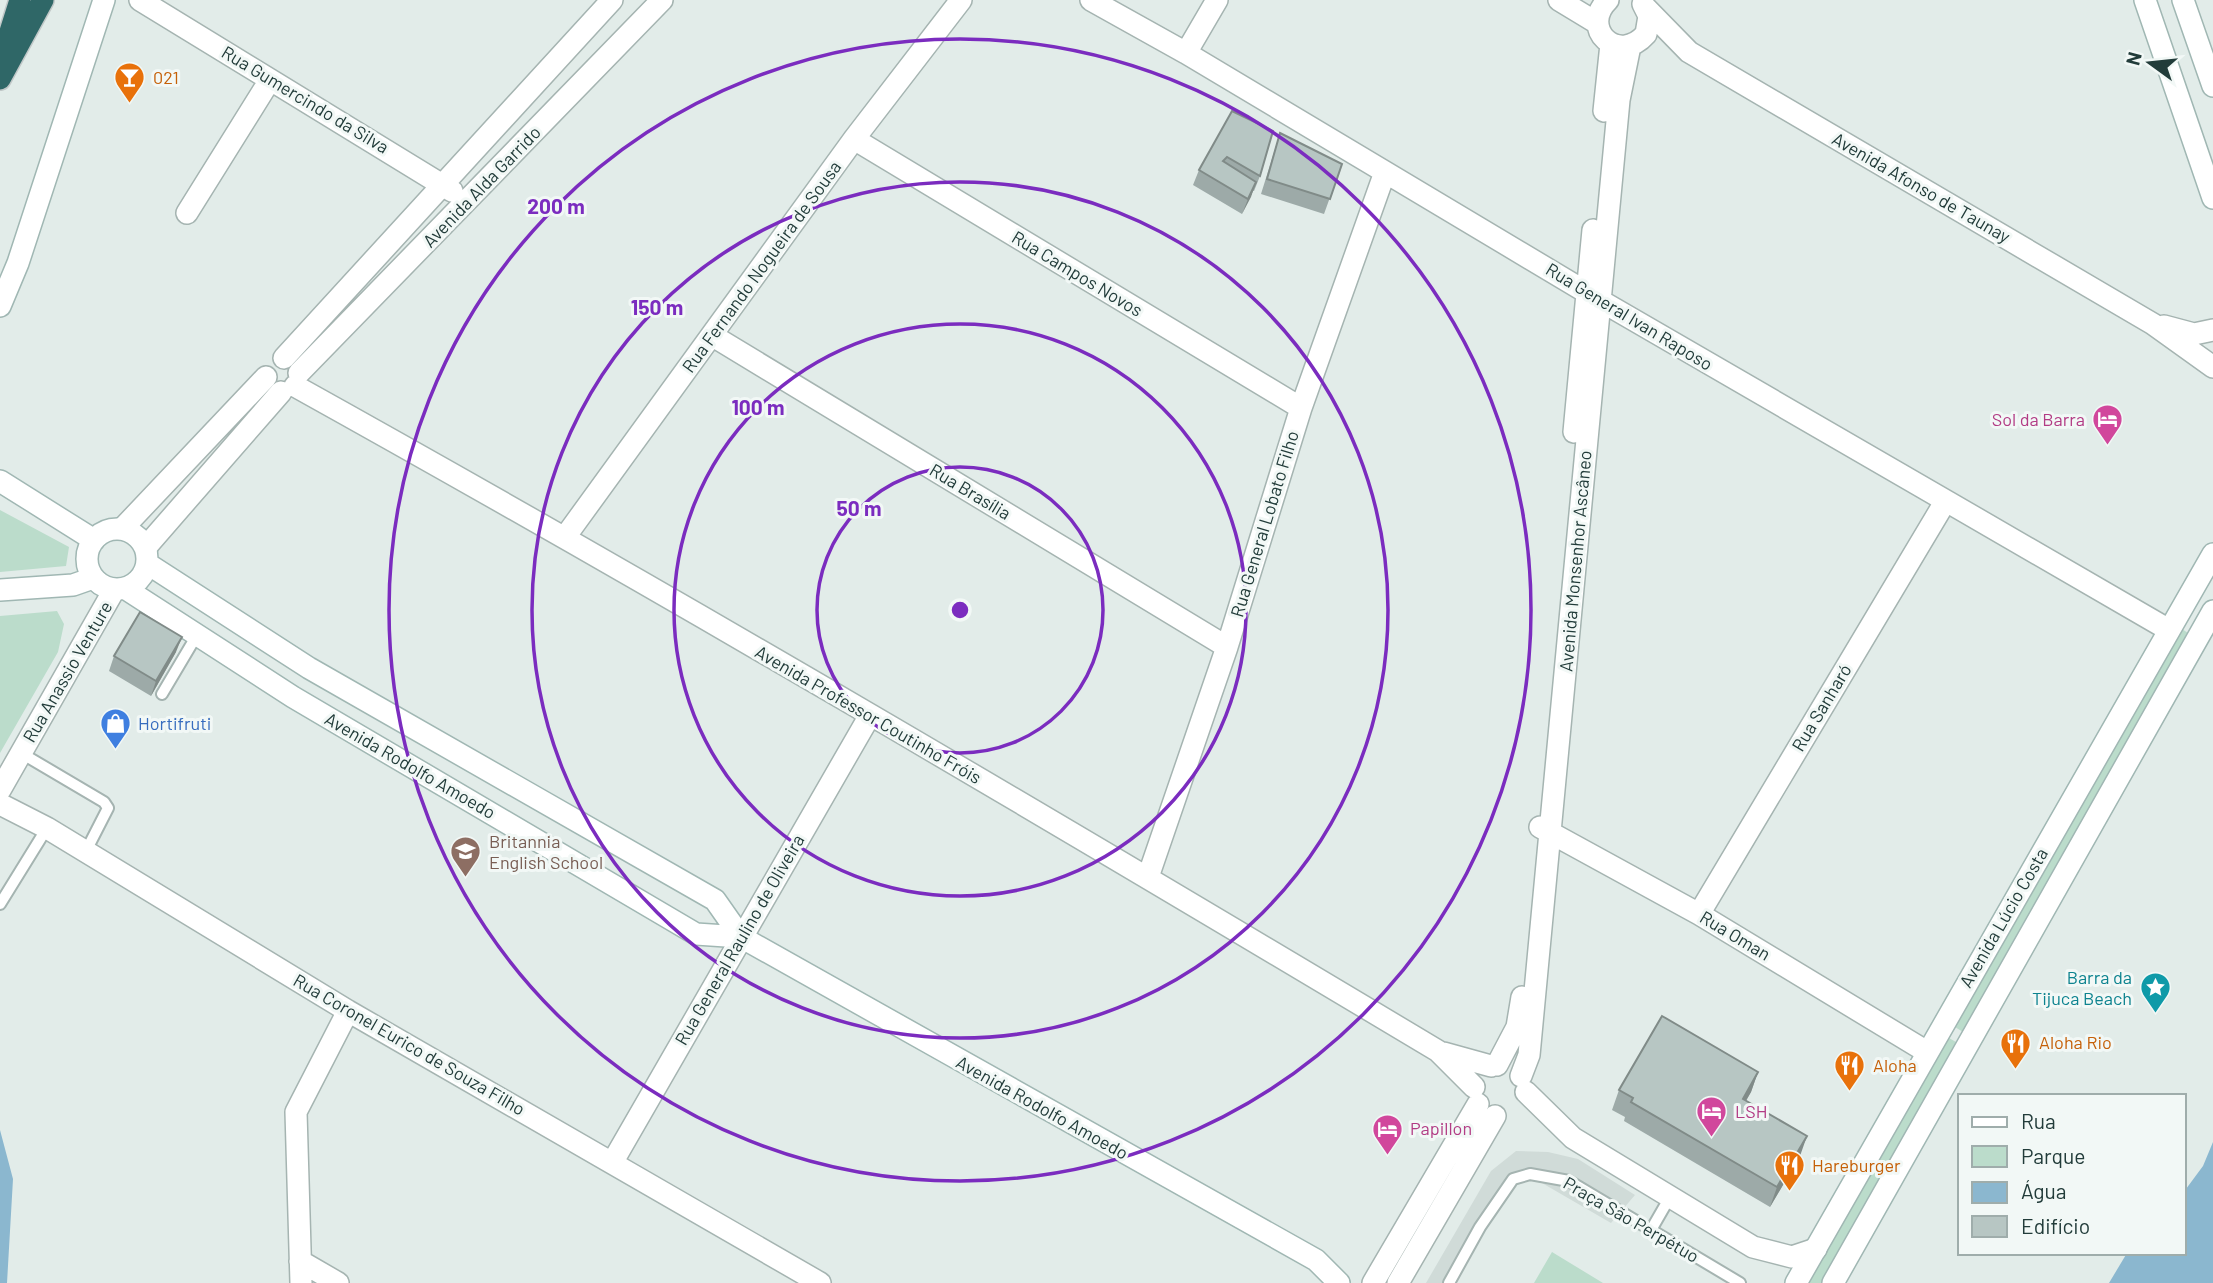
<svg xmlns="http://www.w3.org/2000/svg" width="2213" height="1283" font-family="Barlow,sans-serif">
	<rect width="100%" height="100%" fill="#e2ece9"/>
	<path fill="#d0dbd8" d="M1516,1151L1548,1152L1578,1159L1635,1195L1611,1223L1542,1183L1528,1180L1514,1186L1497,1204L1454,1283H1426L1491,1171Z"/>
	<path fill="#bbdccb" d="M0,510L69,547L66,566L0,572Z
		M57,611L64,624L58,652L0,753V616Z
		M2182,629L2188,633L1963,1032L1955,1027Z
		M1949,1038L1956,1042L1821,1283H1809Z
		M1552,1252L1603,1283H1534Z"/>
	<path fill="#8bb7cf" d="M0,1130L13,1179L7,1283H0Z
		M2213,1142V1283H2109L2127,1253H2183V1193L2203,1166Z"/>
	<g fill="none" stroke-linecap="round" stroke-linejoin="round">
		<defs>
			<path id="lane" d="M162,694L197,635
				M21,753L104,802L108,808L86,851
				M0,904L47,828
				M1651,1230L1670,1197
				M1449,1283L1480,1227L1513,1179L1530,1174L1569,1181L1740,1283"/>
			<path id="street" d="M140,0L452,191
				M1091,0L1186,53L1601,301L2169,630
				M1559,0L1597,23
				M1608,0C1579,28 1618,66 1646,34L1649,16L1643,4
				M1646,8L1689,52L2153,324L2213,367
				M1186,53L1217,0
				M1604,111L1611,44
				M854,139L1301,408
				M187,213L270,80
				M2164,326L2194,334L2213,330
				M713,336L1227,647
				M284,358L612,0
				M299,373L662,0
				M295,386C680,600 1060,825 1438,1051L1474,1087
				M1574,432L1593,230
				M122,529L266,377
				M565,537L854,139L961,0
				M146,547L281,392
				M0,790L114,590
				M0,804L47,828L348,1011L820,1283
				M1540,827L1699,914L1927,1052
				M1148,877L1227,647L1301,408L1385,172
				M1699,914L1945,502
				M1444,1053L1491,1066
				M1497,1065L1517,1027L1522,997
				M1521,1076L1529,1055L1619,100L1630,46
				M1526,1092L1573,1138L1753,1247L1792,1257L1816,1249
				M612,1163L869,717
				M300,1261L338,1283
				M301,1283L296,1112L348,1011
				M1373,1283L1478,1104
				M1398,1283L1495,1116"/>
			<path id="secondary" d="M2145,0L2213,198
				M2183,0L2213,86
				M0,306L18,263L104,0
				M0,481L94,540
				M87 559a30 30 0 1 1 60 0a30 30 0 1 1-60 0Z
				M148,564L309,668L715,900L741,937L1316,1260L1339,1283
				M126,589L293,697L696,934L741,937
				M0,590L73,585L93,578
				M1796,1283L2213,554
				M1833,1283L2213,611"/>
			<path id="highway" d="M3,54L20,0
				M0,79L43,0"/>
		</defs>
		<use href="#lane" stroke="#a5b4b1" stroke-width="14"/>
		<use href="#street" stroke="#a5b4b1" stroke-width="24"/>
		<use href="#secondary" stroke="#a0b7b3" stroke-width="24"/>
		<use href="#highway" stroke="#c1c8c8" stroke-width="24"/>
		<use href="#lane" stroke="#fff" stroke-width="10"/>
		<use href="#street" stroke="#fff" stroke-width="21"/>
		<use href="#secondary" stroke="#fff" stroke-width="21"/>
		<use href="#highway" stroke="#2f6767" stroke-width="21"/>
	</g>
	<path fill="#9daaa8" d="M1232,111L1260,176L1254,191H1253L1242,214L1193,185L1199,170Z
		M1280,133L1342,164L1324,214L1261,194Z
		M176,652L151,696L109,671L114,656Z
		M1758,1072L1751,1092L1746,1101L1800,1156L1770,1207L1624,1121L1625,1117L1612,1110L1619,1090Z"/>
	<path fill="#808b88" d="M1256,182L1251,197L1242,214L1248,199Z
		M182,637L176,652L151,696L156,681Z
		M1758,1072L1751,1092L1735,1119L1743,1099Z
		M1807,1136L1800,1156L1770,1207L1777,1187Z"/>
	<path fill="#b7c6c3" stroke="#808b88" stroke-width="2" d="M1232,111L1273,131L1260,176L1227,157L1223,161L1256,182L1248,199L1199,170Z
		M1280,133L1342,164L1330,199L1267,179Z
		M140,612L182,637L156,681L114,656Z
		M1662,1016L1758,1072L1743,1099L1807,1136L1777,1187L1631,1102L1633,1098L1619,1090Z"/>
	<g fill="none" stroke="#7b2cbf" stroke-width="3.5">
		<circle cx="960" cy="610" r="143"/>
		<circle cx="960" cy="610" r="286"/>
		<circle cx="960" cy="610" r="428"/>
		<circle cx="960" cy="610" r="571"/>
	</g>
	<defs>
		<symbol id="bar-pin" viewBox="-11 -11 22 30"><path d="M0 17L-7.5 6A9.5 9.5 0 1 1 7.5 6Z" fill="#e8710a" stroke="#f2f8f6"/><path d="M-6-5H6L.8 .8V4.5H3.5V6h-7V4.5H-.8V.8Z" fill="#fff"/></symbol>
		<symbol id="hotel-pin" viewBox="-11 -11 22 30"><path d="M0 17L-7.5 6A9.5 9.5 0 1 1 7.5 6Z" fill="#d1479c" stroke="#f2f8f6"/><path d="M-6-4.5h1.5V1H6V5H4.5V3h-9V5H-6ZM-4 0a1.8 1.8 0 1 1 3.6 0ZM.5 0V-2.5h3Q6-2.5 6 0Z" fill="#fff"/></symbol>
		<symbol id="shop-pin" viewBox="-11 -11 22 30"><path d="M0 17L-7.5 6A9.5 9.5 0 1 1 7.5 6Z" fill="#3f7fe0" stroke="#f2f8f6"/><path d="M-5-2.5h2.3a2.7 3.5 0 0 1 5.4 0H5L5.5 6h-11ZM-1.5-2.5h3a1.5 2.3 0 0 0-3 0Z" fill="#fff"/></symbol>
		<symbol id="school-pin" viewBox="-11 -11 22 30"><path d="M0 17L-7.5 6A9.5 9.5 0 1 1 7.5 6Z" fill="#8d6e63" stroke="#f2f8f6"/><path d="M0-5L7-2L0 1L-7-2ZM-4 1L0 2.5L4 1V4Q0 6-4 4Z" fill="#fff"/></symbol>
		<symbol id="sight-pin" viewBox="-11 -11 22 30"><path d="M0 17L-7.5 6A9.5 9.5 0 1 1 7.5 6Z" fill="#0f9aa8" stroke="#f2f8f6"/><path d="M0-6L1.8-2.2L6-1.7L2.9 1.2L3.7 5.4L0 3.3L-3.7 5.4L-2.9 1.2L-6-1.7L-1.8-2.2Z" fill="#fff"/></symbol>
		<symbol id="restaurant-pin" viewBox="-11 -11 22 30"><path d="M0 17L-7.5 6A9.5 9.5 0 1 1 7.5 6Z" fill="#e8710a" stroke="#f2f8f6"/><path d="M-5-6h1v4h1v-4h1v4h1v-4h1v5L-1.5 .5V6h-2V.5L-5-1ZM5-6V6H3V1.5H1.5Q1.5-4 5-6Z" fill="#fff"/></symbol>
	</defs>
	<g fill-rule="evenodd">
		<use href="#bar-pin" x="112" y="60" width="35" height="47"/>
		<use href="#hotel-pin" x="2090" y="402" width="35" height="47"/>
		<use href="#shop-pin" x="98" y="706" width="35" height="47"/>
		<use href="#school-pin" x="448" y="834" width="35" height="47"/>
		<use href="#sight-pin" x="2138" y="970" width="35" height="47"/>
		<use href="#restaurant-pin" x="1998" y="1026" width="35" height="47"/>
		<use href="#restaurant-pin" x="1832" y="1048" width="35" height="47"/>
		<use href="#hotel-pin" x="1694" y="1094" width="35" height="47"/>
		<use href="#hotel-pin" x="1370" y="1112" width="35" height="47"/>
		<use href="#restaurant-pin" x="1772" y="1148" width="35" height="47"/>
	</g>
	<g text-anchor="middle" stroke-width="6" stroke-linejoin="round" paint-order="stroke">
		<g font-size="18" fill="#c56008" stroke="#f2f8f6" text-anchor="start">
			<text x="153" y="84">021</text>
			<text x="2039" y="1049">Aloha Rio</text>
			<text x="1873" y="1072">Aloha</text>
			<text x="1812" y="1172">Hareburger</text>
		</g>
		<g font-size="18" fill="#223c3a" stroke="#f2f8f6">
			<text transform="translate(305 100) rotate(31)" y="6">Rua Gumercindo da Silva</text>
			<text transform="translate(482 187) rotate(-46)" y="6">Avenida Alda Garrido</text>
			<text transform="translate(1921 188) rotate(30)" y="6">Avenida Afonso de Taunay</text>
			<text transform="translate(762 267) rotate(-54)" y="6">Rua Fernando Nogueira de Sousa</text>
			<text transform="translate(1077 274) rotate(31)" y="6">Rua Campos Novos</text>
			<text transform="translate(1629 317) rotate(31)" y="6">Rua General Ivan Raposo</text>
			<text transform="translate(970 492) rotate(31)" y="6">Rua Brasília</text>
			<text transform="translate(1265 524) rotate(-73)" y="6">Rua General Lobato Filho</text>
			<text transform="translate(1576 561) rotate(-85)" y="6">Avenida Monsenhor Ascâneo</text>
			<text transform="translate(68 672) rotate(-60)" y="6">Rua Anassio Venture</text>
			<text transform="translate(1822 708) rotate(-59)" y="6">Rua Sanharó</text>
			<text transform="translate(868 715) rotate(30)" y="6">Avenida Professor Coutinho Fróis</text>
			<text transform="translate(410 766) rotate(30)" y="6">Avenida Rodolfo Amoedo</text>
			<text transform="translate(2004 918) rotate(-60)" y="6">Avenida Lúcio Costa</text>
			<text transform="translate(1735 936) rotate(31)" y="6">Rua Oman</text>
			<text transform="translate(740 940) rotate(-60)" y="6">Rua General Raulino de Oliveira</text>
			<text transform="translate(409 1045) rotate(30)" y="6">Rua Coronel Eurico de Souza Filho</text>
			<text transform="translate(1042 1108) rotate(29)" y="6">Avenida Rodolfo Amoedo</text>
			<text transform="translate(1631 1220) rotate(30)" y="6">Praça São Perpétuo</text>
		</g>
		<g font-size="18" fill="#b23c85" stroke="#f2f8f6" text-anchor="start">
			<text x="2085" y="426" text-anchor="end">Sol da Barra</text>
			<text x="1735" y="1118">LSH</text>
			<text x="1410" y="1135">Papillon</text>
		</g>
		<g font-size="18" fill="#366cbe" stroke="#f2f8f6" text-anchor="start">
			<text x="138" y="730">Hortifruti</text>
		</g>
		<g font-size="18" fill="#785e54" stroke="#f2f8f6" text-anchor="start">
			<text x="489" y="848">Britannia<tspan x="489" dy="21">English School</tspan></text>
		</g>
		<g font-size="18" fill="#0d838f" stroke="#f2f8f6" text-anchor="end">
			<text x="2132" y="984">Barra da<tspan x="2132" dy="21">Tijuca Beach</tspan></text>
		</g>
	</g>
	<circle cx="960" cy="610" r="10" fill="#7b2cbf" stroke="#f2f8f6" stroke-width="3.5"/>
	<g font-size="21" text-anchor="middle" font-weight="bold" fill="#7b2cbf" stroke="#f2f8f6" stroke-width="6" stroke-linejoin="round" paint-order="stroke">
		<text x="556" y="214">200 m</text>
		<text x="657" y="315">150 m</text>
		<text x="758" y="415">100 m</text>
		<text x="859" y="516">50 m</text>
	</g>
	<rect x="1958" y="1094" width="228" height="161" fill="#f2f8f6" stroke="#9fadab" stroke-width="2"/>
	<rect x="1972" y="1117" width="35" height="10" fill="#ffffff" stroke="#9fadab" stroke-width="2"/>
	<text x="2021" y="1129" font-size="21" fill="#223c3a">Rua</text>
	<rect x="1972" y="1146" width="35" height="21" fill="#bbdccb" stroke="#9fadab" stroke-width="2"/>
	<text x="2021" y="1164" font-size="21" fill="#223c3a">Parque</text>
	<rect x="1972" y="1182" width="35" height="21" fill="#8bb7cf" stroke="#9fadab" stroke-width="2"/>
	<text x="2021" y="1199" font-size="21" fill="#223c3a">Água</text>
	<rect x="1972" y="1216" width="35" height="21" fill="#b7c6c3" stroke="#9fadab" stroke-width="2"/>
	<text x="2021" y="1234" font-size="21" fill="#223c3a">Edifício</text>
	<g transform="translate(2150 63) rotate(285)" stroke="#f2f8f6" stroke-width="5" paint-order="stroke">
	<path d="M0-5L12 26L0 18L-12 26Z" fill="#223c3a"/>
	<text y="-10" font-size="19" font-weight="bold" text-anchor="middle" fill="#223c3a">N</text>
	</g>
</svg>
